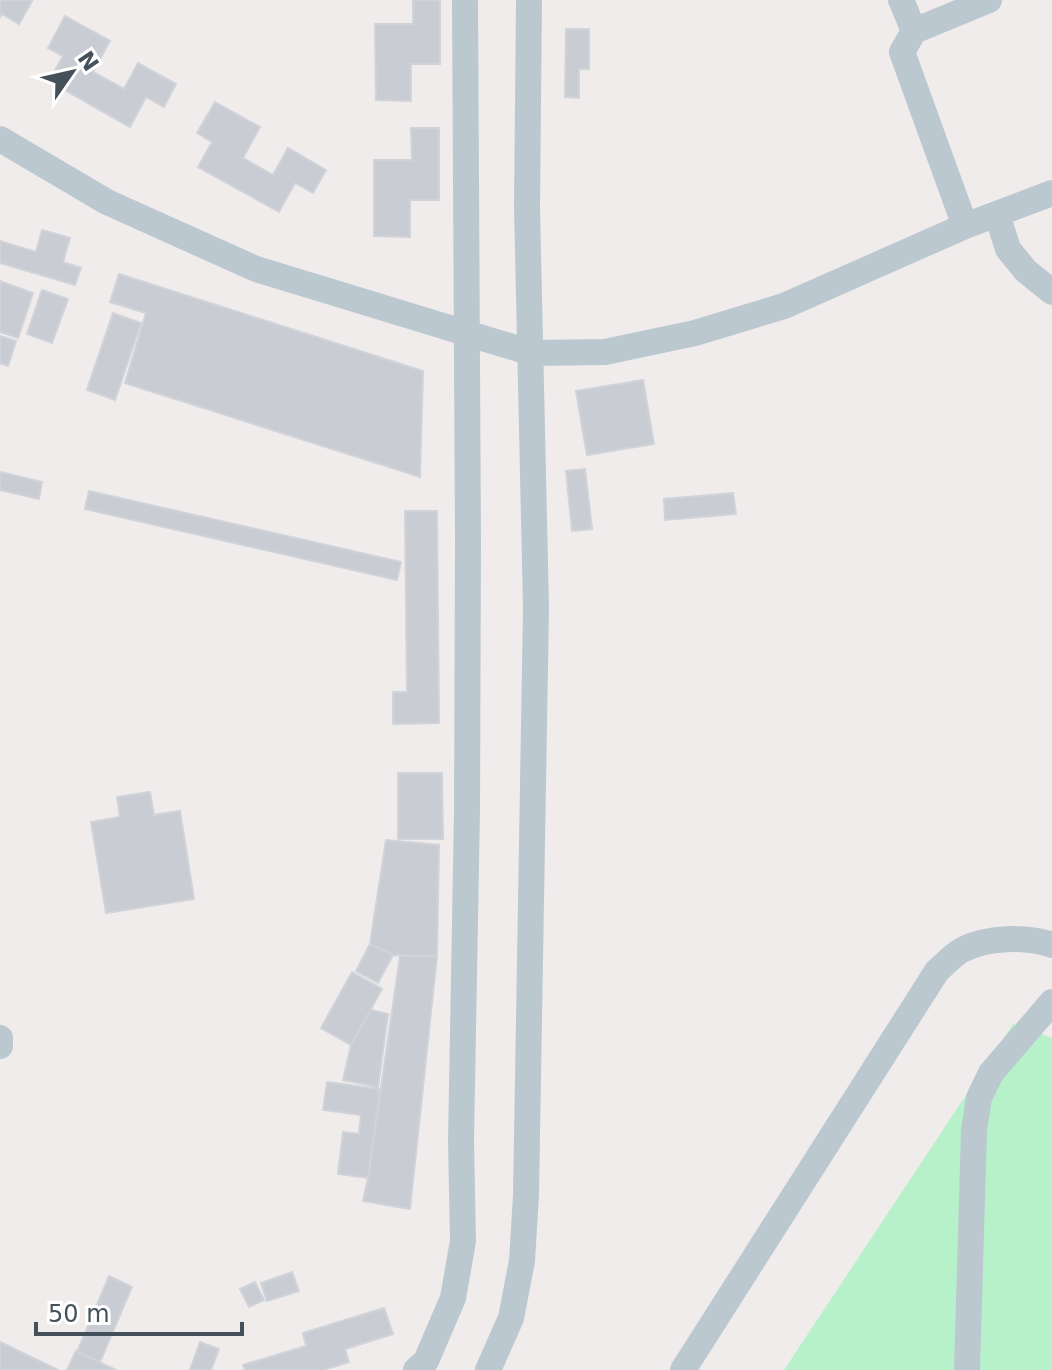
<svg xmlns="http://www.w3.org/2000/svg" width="1052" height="1370" viewBox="0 0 1052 1370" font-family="'DejaVu Sans',sans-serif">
<rect width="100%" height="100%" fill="#f0ecec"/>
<!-- green -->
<path fill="#b7f1ca" d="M1013 1024 1052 1038V1370H784Z"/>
<!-- building -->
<path fill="#c9ccd2" stroke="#d0d3d9" stroke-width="2" d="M0 0H29L32 1 19 24 2 14 0 17Z
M413 0H440V64H411V101L376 100 375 24H413Z
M65 16 110 41 93 72 124 89 138 63 176 84 164 107 146 97 130 127 49 81 63 56 48 48Z
M566 29H589V69H579V98L565 97Z
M215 102 260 127 243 158 273 175 288 148 326 170 313 193 295 183 279 212 198 167 212 142 197 133Z
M411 128H439V200H410V237L374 236V160H412Z
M42 230 70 238 63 262 81 268 75 285 0 263V241L36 252Z
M119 274 423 371 420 477 125 383 146 313 110 302Z
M0 281 33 293 18 338 0 332Z
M42 290 68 299 52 343 27 334Z
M113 313 141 323 115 400 87 390Z
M0 336 16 341 8 366 0 363Z
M643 380 654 444 587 455 576 391Z
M585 469 592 529 572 531 566 471Z
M0 472 42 482 39 499 0 490Z
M89 491 401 562 397 580 85 509Z
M733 493 736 514 665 520 664 499Z
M405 511H437L439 723 393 724V692H407Z
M398 773H442L443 839H398Z
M150 792 154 815 180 811 194 899 106 913 91 822 120 817 117 797Z
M386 840 439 845 437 956 393 955 370 944Z
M370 944 393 955 378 983 356 971Z
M400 956H437L410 1209 363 1201 368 1178Z
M352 972 382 989 351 1045 321 1028Z
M371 1010 388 1014 378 1087 343 1080 351 1045Z
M327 1082 380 1089 368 1178 338 1174 343 1132 359 1134 361 1115 323 1110Z
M292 1272 299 1291 267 1301 261 1283Z
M109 1276 132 1287 100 1362 77 1352Z
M255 1282 264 1300 249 1307 240 1289Z
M384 1308 393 1334 345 1349 349 1362 323 1370H245L243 1365 306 1346 303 1333Z
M0 1342 58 1370H0Z
M200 1342 219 1349 211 1370H190Z
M76 1351 77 1352 116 1370H67Z"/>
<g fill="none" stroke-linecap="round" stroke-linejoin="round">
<!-- minor -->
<path stroke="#bcc8d0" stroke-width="26" d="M901 0 914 31
M0 139 107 202 256 269 532 353 605 352 695 333 784 306 965 226 1052 193
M997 214 1008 249 1026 271 1052 292
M965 226 902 52 914 31 989 0
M0 1038V1046
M416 1370 426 1361 453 1298 463 1241 461 1141 467 811 468 542 465 0
M488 1370 511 1318 522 1261 526 1195 536 608 527 207 529 0
M683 1370 937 971C944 965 953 955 962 950 987 937 1026 936 1052 945
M967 1370 974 1130 979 1098 991 1073 1052 1002"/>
</g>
<!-- north arrow -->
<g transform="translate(72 72) rotate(56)" stroke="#ffffff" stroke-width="6" paint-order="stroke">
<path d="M0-6L14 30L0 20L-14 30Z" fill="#44515b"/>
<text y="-12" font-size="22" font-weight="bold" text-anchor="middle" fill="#44515b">N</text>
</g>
<!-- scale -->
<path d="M36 1322v12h206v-12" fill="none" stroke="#44515b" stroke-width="4"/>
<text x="48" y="1322" font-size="24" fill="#44515b" stroke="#ffffff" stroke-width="6" paint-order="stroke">50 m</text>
</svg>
